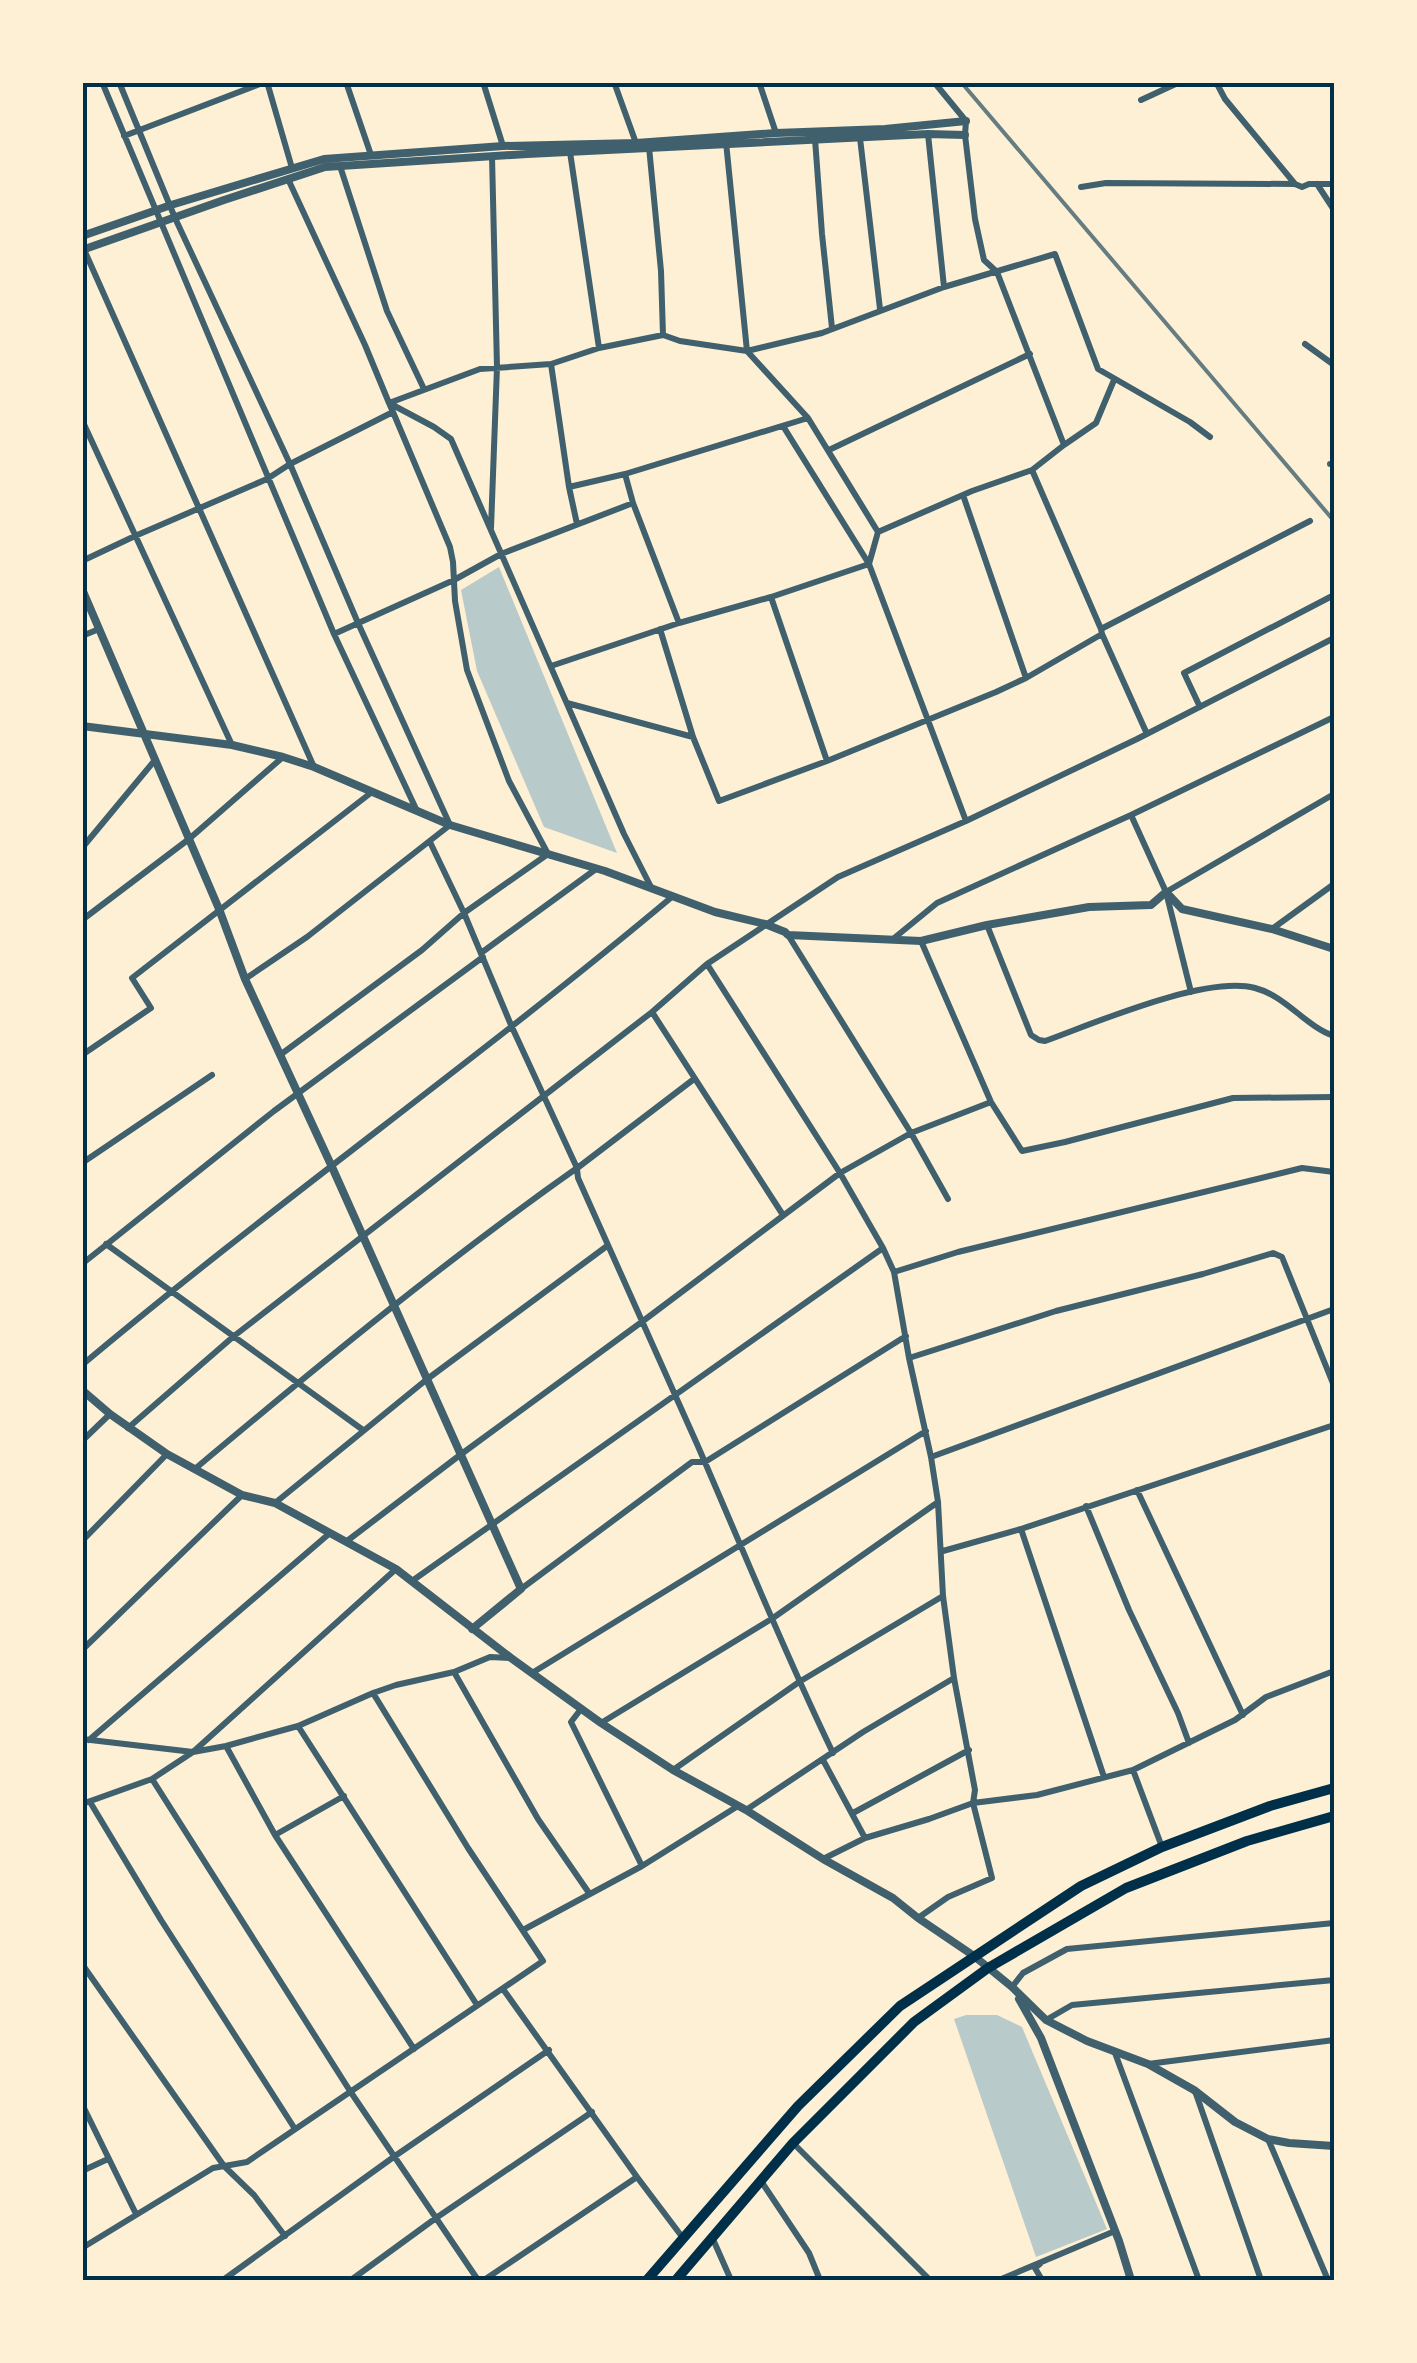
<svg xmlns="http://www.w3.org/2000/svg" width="1417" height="2363" viewBox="0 0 1417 2363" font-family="'Exo 2',sans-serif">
<rect width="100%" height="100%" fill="#fdf0d5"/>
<!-- green -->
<path fill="#b9caca" d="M499 567 617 853 544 827 477 671 461 590Z
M966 2015H997L1022 2027 1107 2229 1036 2257 954 2019Z"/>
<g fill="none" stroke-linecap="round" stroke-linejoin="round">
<!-- minor -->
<path stroke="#3f606c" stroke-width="6" d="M102 82 334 634 417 811
M119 82 175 218 290 464 358 623 450 825 307 937 245 979
M267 82 292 168
M346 82 371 155
M483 82 503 146
M614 82 636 143
M759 82 776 133
M934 82 966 121 965 135 975 219 984 260 997 272 1064 445
M1216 82 1225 99 1295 184
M1141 100 1180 82
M928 134 944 287
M124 136 265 82
M860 138 880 309
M815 139 822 234 832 328
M726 142 747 351 808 418 878 532
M649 147 661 271 663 335
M570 152 599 348
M340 166 387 311 424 389
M288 179 365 345 389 403 434 427 451 439 624 834 651 887
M1317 184 1334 210
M1081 187 1106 183 1295 184 1302 187 1309 184H1334
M82 245 314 767
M1305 344 1334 365
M551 364 569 487 577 524
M82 420 232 745
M783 426 869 564 966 821
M829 450 1030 354
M1330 464H1334
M1032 470 1101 629
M625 474 633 503 679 623
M569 487 625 474 808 418
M963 495 1026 678
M491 528 497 367 492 156
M82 561 135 536 267 479 290 464 393 412 389 403 480 369 551 364 599 348 663 335 680 341 747 351 822 333 944 287 1055 254 1098 369 1190 422 1210 437
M869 564 878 532 972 491 1032 470 1064 445 1096 423 1114 380
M771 597 827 761
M660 629 693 737 719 801 827 761 996 692 1026 678 1102 634 1101 629 1310 521
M334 634 454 580 501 554 633 503
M1102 634 1147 734
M82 636 99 629
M551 666 679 623 771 597 869 564
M567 703 693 737
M1200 707 1184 673 1334 595
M1131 815 1166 892 1191 992
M82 848 155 760
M1166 892 1334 794
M82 920 189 839 283 757
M987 925 1031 1035 1039 1040 1045 1041C1095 1023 1205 975 1255 988 1286 996 1305 1026 1334 1036
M1272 929 1334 884
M788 935 911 1133 948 1199
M893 939 937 903 1131 815 1334 717
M921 941 991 1102 1022 1151 1065 1142 1233 1098 1334 1097
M481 953 596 869
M707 964 840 1173 883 1248 894 1272 909 1358 931 1457 938 1502 943 1596 954 1678 975 1790 973 1803 992 1878 948 1897 918 1918
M652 1012 783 1215
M82 1055 151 1008 132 978 372 792
M280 1055 422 950 464 913 548 854 509 781 467 670 455 601 453 562 450 547 393 412
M82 1163 212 1075
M576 1169 694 1079
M577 1169 578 1178C617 1267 658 1355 697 1444 742 1547 784 1652 833 1753
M106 1244 363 1430
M82 1264 274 1111 483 957
M894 1272 958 1252 1302 1168 1334 1172
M909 1358 1056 1311 1203 1274 1273 1253 1282 1257 1334 1386
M82 1365C275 1203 480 1058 673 896
M128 1428 234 1336 652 1012 707 964 838 877 966 821 1137 739 1334 638
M82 1441 110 1414
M931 1457 1334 1309
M196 1468C320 1364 445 1261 577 1168L511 1025 464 913 430 842
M1137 1490 1243 1715
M275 1503 426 1380 607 1246
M1086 1506 1129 1610 1178 1713 1189 1743
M1021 1529 1104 1777
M82 1541 167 1454
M347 1541 460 1455 643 1321 840 1173 911 1133 991 1102
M943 1551 1021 1529 1334 1425
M412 1581 883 1248
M521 1589 692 1462H705L906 1336
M82 1650 242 1495
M454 1672 538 1819 589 1893
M532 1673 926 1431
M581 1709 571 1722 642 1866
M601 1723 773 1618 938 1502
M298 1726 477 2005
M82 1739 193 1752 396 1569
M89 1740 330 1533
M226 1746 275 1835 414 2049
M823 1760 865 1838
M673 1770 799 1682 943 1596
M1133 1770 1162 1847
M152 1779 350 2091 478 2280
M90 1802 161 1920 295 2129
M82 1804 152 1779 193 1752 226 1746 298 1726 373 1693 396 1685 454 1672 490 1657 511 1658
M746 1810 863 1732 954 1678
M853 1813 969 1750
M275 1835 344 1796
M823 1859 865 1838 929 1819 973 1803 1037 1795 1133 1770 1235 1720 1266 1697 1334 1671
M523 1930 642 1866 738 1806
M82 1964 224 2166 254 2195 285 2236
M1012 1987 1023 1973 1067 1949 1334 1923
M503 1989 637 2177 683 2238
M1046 2020 1072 2005 1334 1980
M1115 2053 1199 2280
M1148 2064 1334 2040
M1195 2091 1261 2280
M82 2104 136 2214
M1268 2139 1328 2280
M793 2143 930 2280
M82 2171 108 2159
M761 2181 809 2253 820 2280
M712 2237 731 2280
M82 2248 213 2168 247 2162 543 1961 468 1848 373 1693
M1040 2264 1035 2268 1042 2280
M223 2280 395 2156 549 2050
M351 2280 436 2218 592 2112
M484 2280 637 2177
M999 2280 1115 2231"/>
<!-- tertiary -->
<path stroke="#3f606c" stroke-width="8" d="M82 236 171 205 324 159 503 146 636 143 776 133 885 129 966 121
M82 250 224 200 325 167 527 154 928 134 965 135
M82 589 219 909 245 979 332 1167 521 1589 472 1629
M82 726 232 745 283 757 314 767 450 825 605 871 715 912 765 924 785 932 788 935 921 941 987 925 1089 907 1151 905 1166 892 1182 909 1272 929 1334 949
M82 1390 110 1414 167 1454 242 1495 275 1503 396 1569 511 1658 601 1723 673 1770 746 1810 823 1859 893 1898 918 1918 974 1956 1012 1987 1046 2020 1087 2041 1148 2064 1194 2090 1235 2122 1268 2139 1289 2143 1334 2146
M1019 1999 1041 2038 1119 2241 1131 2280"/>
<!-- trunk -->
<path stroke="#003049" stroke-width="10" d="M647 2280 798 2106 900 2006 1081 1886 1162 1847 1270 1806 1334 1788
M676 2280 793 2143 914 2022 988 1968 1126 1888 1247 1841 1334 1816"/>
<!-- rail -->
<path stroke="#657d81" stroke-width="4" d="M961 82 1334 521"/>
</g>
<!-- border -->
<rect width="1417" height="2363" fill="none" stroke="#fdf0d5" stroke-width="170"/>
<rect x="85" y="85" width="1247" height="2193" fill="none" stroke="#003049" stroke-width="4"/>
</svg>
